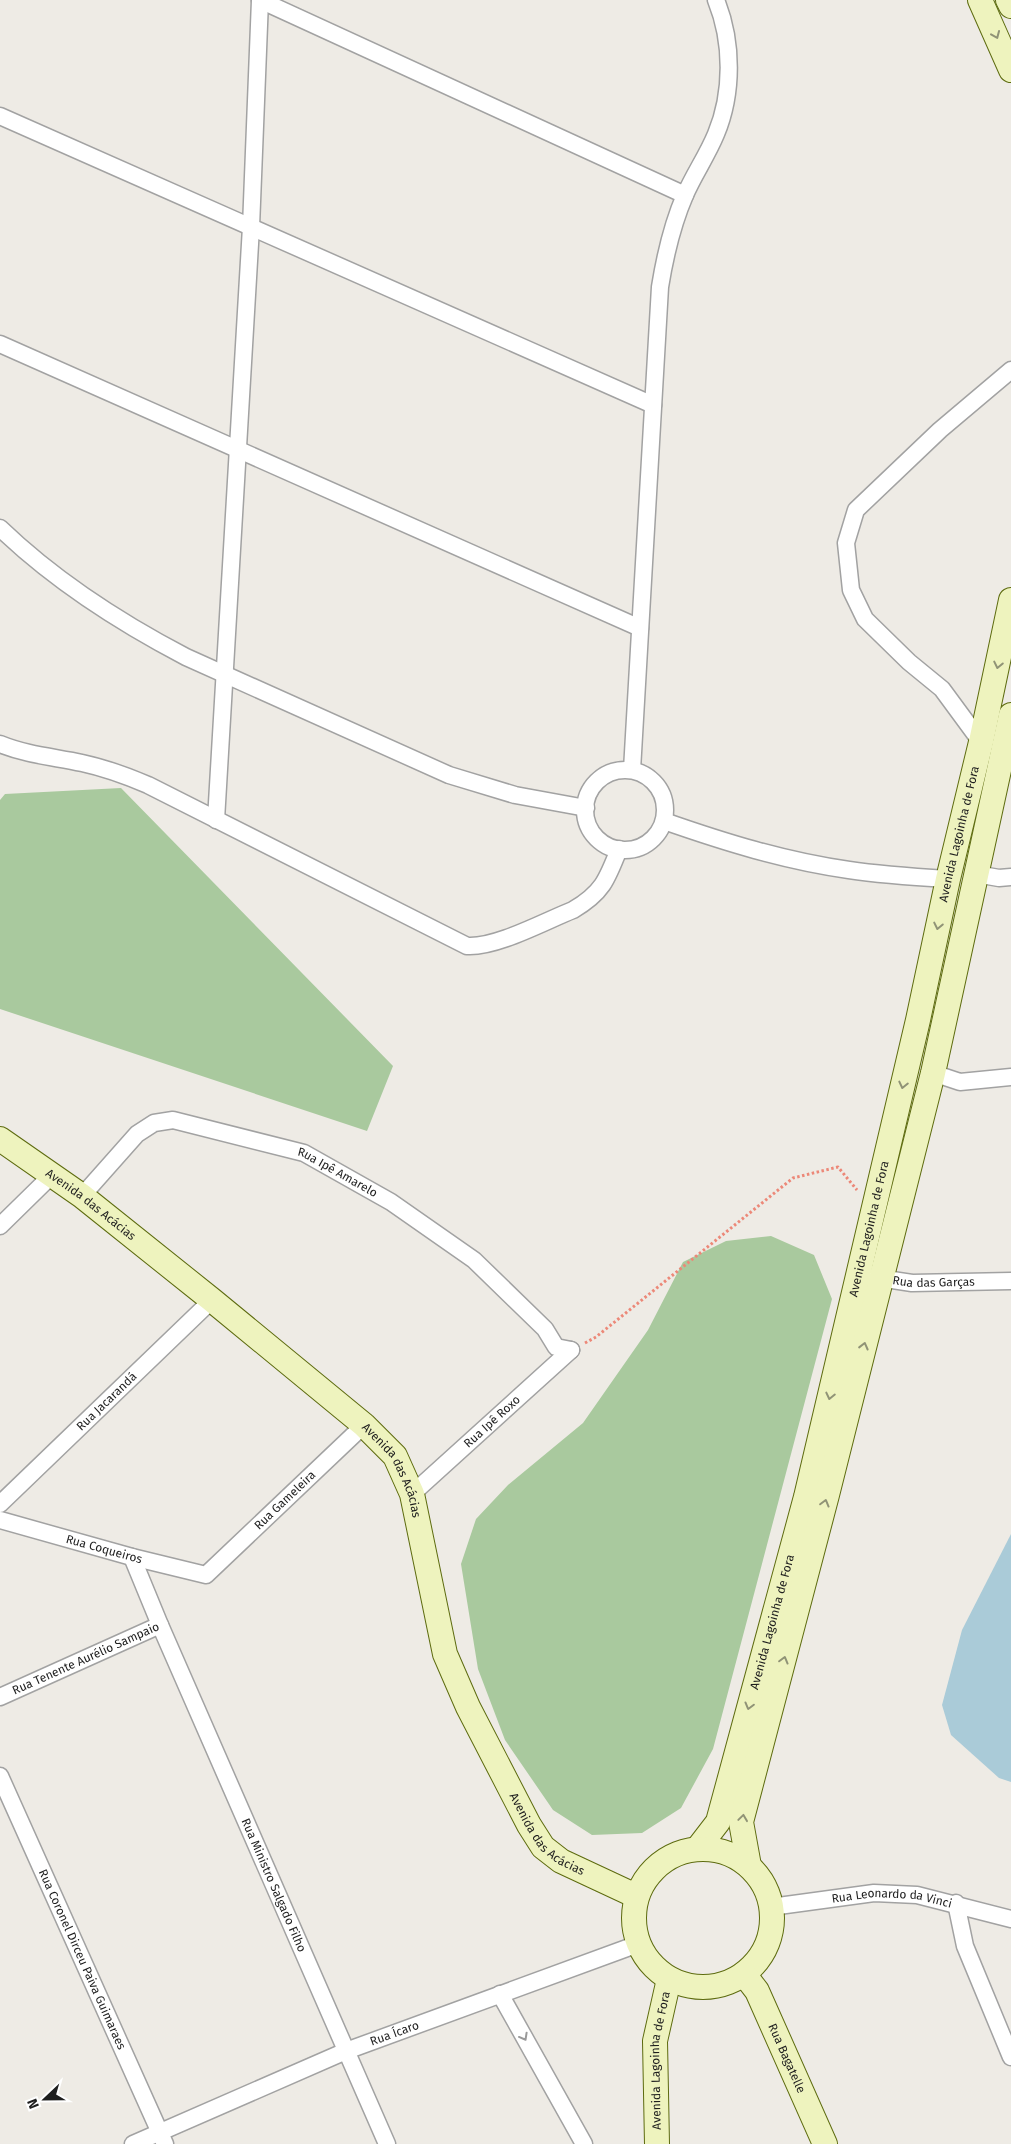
<svg xmlns="http://www.w3.org/2000/svg" width="1011" height="2144" viewBox="0 0 1011 2144" font-family="'Fira Sans',sans-serif">
<rect width="100%" height="100%" fill="#eeebe5"/>
<!-- forest -->
<path fill="#a9c99e" d="M121 788 393 1066 367 1131 0 1009V800L5 794Z
M771 1236 814 1255 832 1299 713 1749 681 1808 642 1833 592 1835 553 1810 505 1740 478 1669 461 1564 476 1519 508 1485 583 1423 648 1330 683 1262 726 1241Z"/>
<!-- water -->
<path fill="#aacbd8" d="M1011 1534V1782L999 1778 951 1735 942 1705 962 1630Z"/>
<g fill="none" stroke-linecap="round" stroke-linejoin="round">
<defs>
<g id="street">
<path d="M260 0 685 195"/>
<path d="M0 116 653 405"/>
<path d="M0 344 640 628"/>
<path d="M0 528C55 581 119 622 186 657L449 775 515 795 586 808"/>
<path d="M981 742 942 689 909 662 865 619 851 590 846 543 856 510 940 430 1011 370"/>
<path d="M0 744C27 755 54 757 82 763 105 768 127 776 148 785L467 946C496 948 545 921 573 910 602 893 607 880 619 849"/>
<path d="M632 770 660 287C665 256 672 225 685 195 694 174 707 156 716 134 733 93 733 42 716 0"/>
<circle cx="625" cy="810" r="40"/>
<path d="M216 820 251 227 260 0"/>
<path d="M664 821C724 842 785 861 849 870 882 875 915 877 948 879"/>
<path d="M976 874 999 878 1011 877"/>
<path d="M933 1073 960 1082 1011 1077"/>
<path id="s1" d="M82 1196 137 1134 154 1123 173 1120 304 1153 391 1202 474 1260 545 1329 556 1347 571 1350"/>
<path d="M0 1226 52 1175"/>
<path id="s2" d="M873 1277 912 1283 1011 1281"/>
<path id="s3" d="M412 1494 571 1350"/>
<path id="s4" d="M0 1504 212 1300"/>
<path id="s5" d="M0 1520 132 1557 206 1575 364 1425"/>
<path id="s6" d="M160 1625 387 2144"/>
<path id="s7" d="M0 1697 160 1625 132 1557"/>
<path id="s8" d="M0 1776 165 2144"/>
<path d="M956 1903 965 1946 1011 2057"/>
<path id="s9" d="M771 1907 874 1893 917 1895 1011 1919"/>
<path d="M500 1994 584 2144"/>
<path id="s10" d="M133 2144 346 2051 638 1944"/>
</g>
<g id="secondary">
<path d="M980 0 1011 70"/>
<path d="M1008 0 1011 6"/>
<path id="s11" d="M0 1139 82 1196 212 1300 364 1425 395 1456 412 1494 445 1654 468 1707 529 1825 543 1847 561 1861 636 1896"/>
<path id="s12" d="M698 1848 718 1822 806 1497 918 1020 948 879 981 742 1011 600"/>
<circle cx="703" cy="1918" r="69"/>
<path d="M749 1866 741 1822 827 1495 933 1073 1011 715"/>
<path id="s13" d="M744 1974 757 1991 825 2144"/>
<path id="s14" d="M657 2144 655 2041 669 1979"/>
</g>
</defs>
<!-- street casing -->
<use href="#street" stroke="#a2a2a2" stroke-width="19"/>
<!-- secondary casing -->
<use href="#secondary" stroke="#5d6b0f" stroke-width="26"/>
<!-- path -->
<path stroke="#ec8878" stroke-width="3" stroke-dasharray="2.5 2.5" stroke-linecap="butt" d="M585 1343 596 1337 793 1178 838 1167 857 1190"/>
<!-- street -->
<use href="#street" stroke="#fff" stroke-width="16"/>
<!-- secondary -->
<use href="#secondary" stroke="#eef3be" stroke-width="24"/>
</g>
<!-- one-way arrows -->
<defs><path id="oneway-chevron" d="M-2-3.5L2.5 0L-2 3.5" fill="none" stroke-width="1.6" stroke-linecap="round" stroke-linejoin="round" transform="scale(1.25)"/></defs>
<g stroke="#909376">
<use href="#oneway-chevron" transform="translate(996 35) rotate(67)"/>
<use href="#oneway-chevron" transform="translate(998 665) rotate(102)"/>
<use href="#oneway-chevron" transform="translate(938 926) rotate(102)"/>
<use href="#oneway-chevron" transform="translate(903 1085) rotate(103)"/>
<use href="#oneway-chevron" transform="translate(864 1346) rotate(-76)"/>
<use href="#oneway-chevron" transform="translate(830 1396) rotate(103)"/>
<use href="#oneway-chevron" transform="translate(825 1503) rotate(-75)"/>
<use href="#oneway-chevron" transform="translate(784 1660) rotate(-75)"/>
<use href="#oneway-chevron" transform="translate(749 1706) rotate(105)"/>
<use href="#oneway-chevron" transform="translate(743 1818) rotate(-82)"/>
</g>
<use stroke="#9a9a9a" href="#oneway-chevron" transform="translate(524 2037) rotate(61)"/>
<g text-anchor="middle" dominant-baseline="central" stroke-width="4.5" stroke-linejoin="round" paint-order="stroke">
<!-- street labels -->
<g font-size="12" fill="#1e1e1e" stroke="#fff">
<text stroke="none"><textPath href="#s12" startOffset="1050">Avenida Lagoinha de Fora</textPath></text>
<text stroke="none"><textPath href="#s1" startOffset="296">Rua Ipê Amarelo</textPath></text>
<text stroke="none"><textPath href="#s11" startOffset="112">Avenida das Acácias</textPath></text>
<text stroke="none"><textPath href="#s12" startOffset="645">Avenida Lagoinha de Fora</textPath></text>
<text stroke="none"><textPath href="#s2" startOffset="61">Rua das Garças</textPath></text>
<text stroke="none"><textPath href="#s4" startOffset="148">Rua Jacarandá</textPath></text>
<text stroke="none"><textPath href="#s3" startOffset="108">Rua Ipê Roxo</textPath></text>
<text stroke="none"><textPath href="#s11" startOffset="518">Avenida das Acácias</textPath></text>
<text stroke="none"><textPath href="#s5" startOffset="322">Rua Gameleira</textPath></text>
<text stroke="none"><textPath href="#s5" startOffset="108">Rua Coqueiros</textPath></text>
<text stroke="none"><textPath href="#s12" startOffset="240">Avenida Lagoinha de Fora</textPath></text>
<text stroke="none"><textPath href="#s7" startOffset="94">Rua Tenente Aurélio Sampaio</textPath></text>
<text stroke="none"><textPath href="#s11" startOffset="922">Avenida das Acácias</textPath></text>
<text stroke="none"><textPath href="#s6" startOffset="284">Rua Ministro Salgado Filho</textPath></text>
<text stroke="none"><textPath href="#s9" startOffset="122">Rua Leonardo da Vinci</textPath></text>
<text stroke="none"><textPath href="#s8" startOffset="201">Rua Coronel Dirceu Paiva Guimaraes</textPath></text>
<text stroke="none"><textPath href="#s10" startOffset="284">Rua Ícaro</textPath></text>
<text stroke="none"><textPath href="#s13" startOffset="95">Rua Bagatelle</textPath></text>
<text stroke="none"><textPath href="#s14" startOffset="84">Avenida Lagoinha de Fora</textPath></text>
</g>
</g>
<!-- north arrow -->
<g transform="translate(45 2099) rotate(248)" stroke="#ffffff" stroke-width="4" paint-order="stroke">
<path d="M0-4L9 19L0 12L-9 19Z" fill="#1e1e1e"/>
<text y="-8" font-size="14" font-weight="bold" text-anchor="middle" fill="#1e1e1e">N</text>
</g>
</svg>
